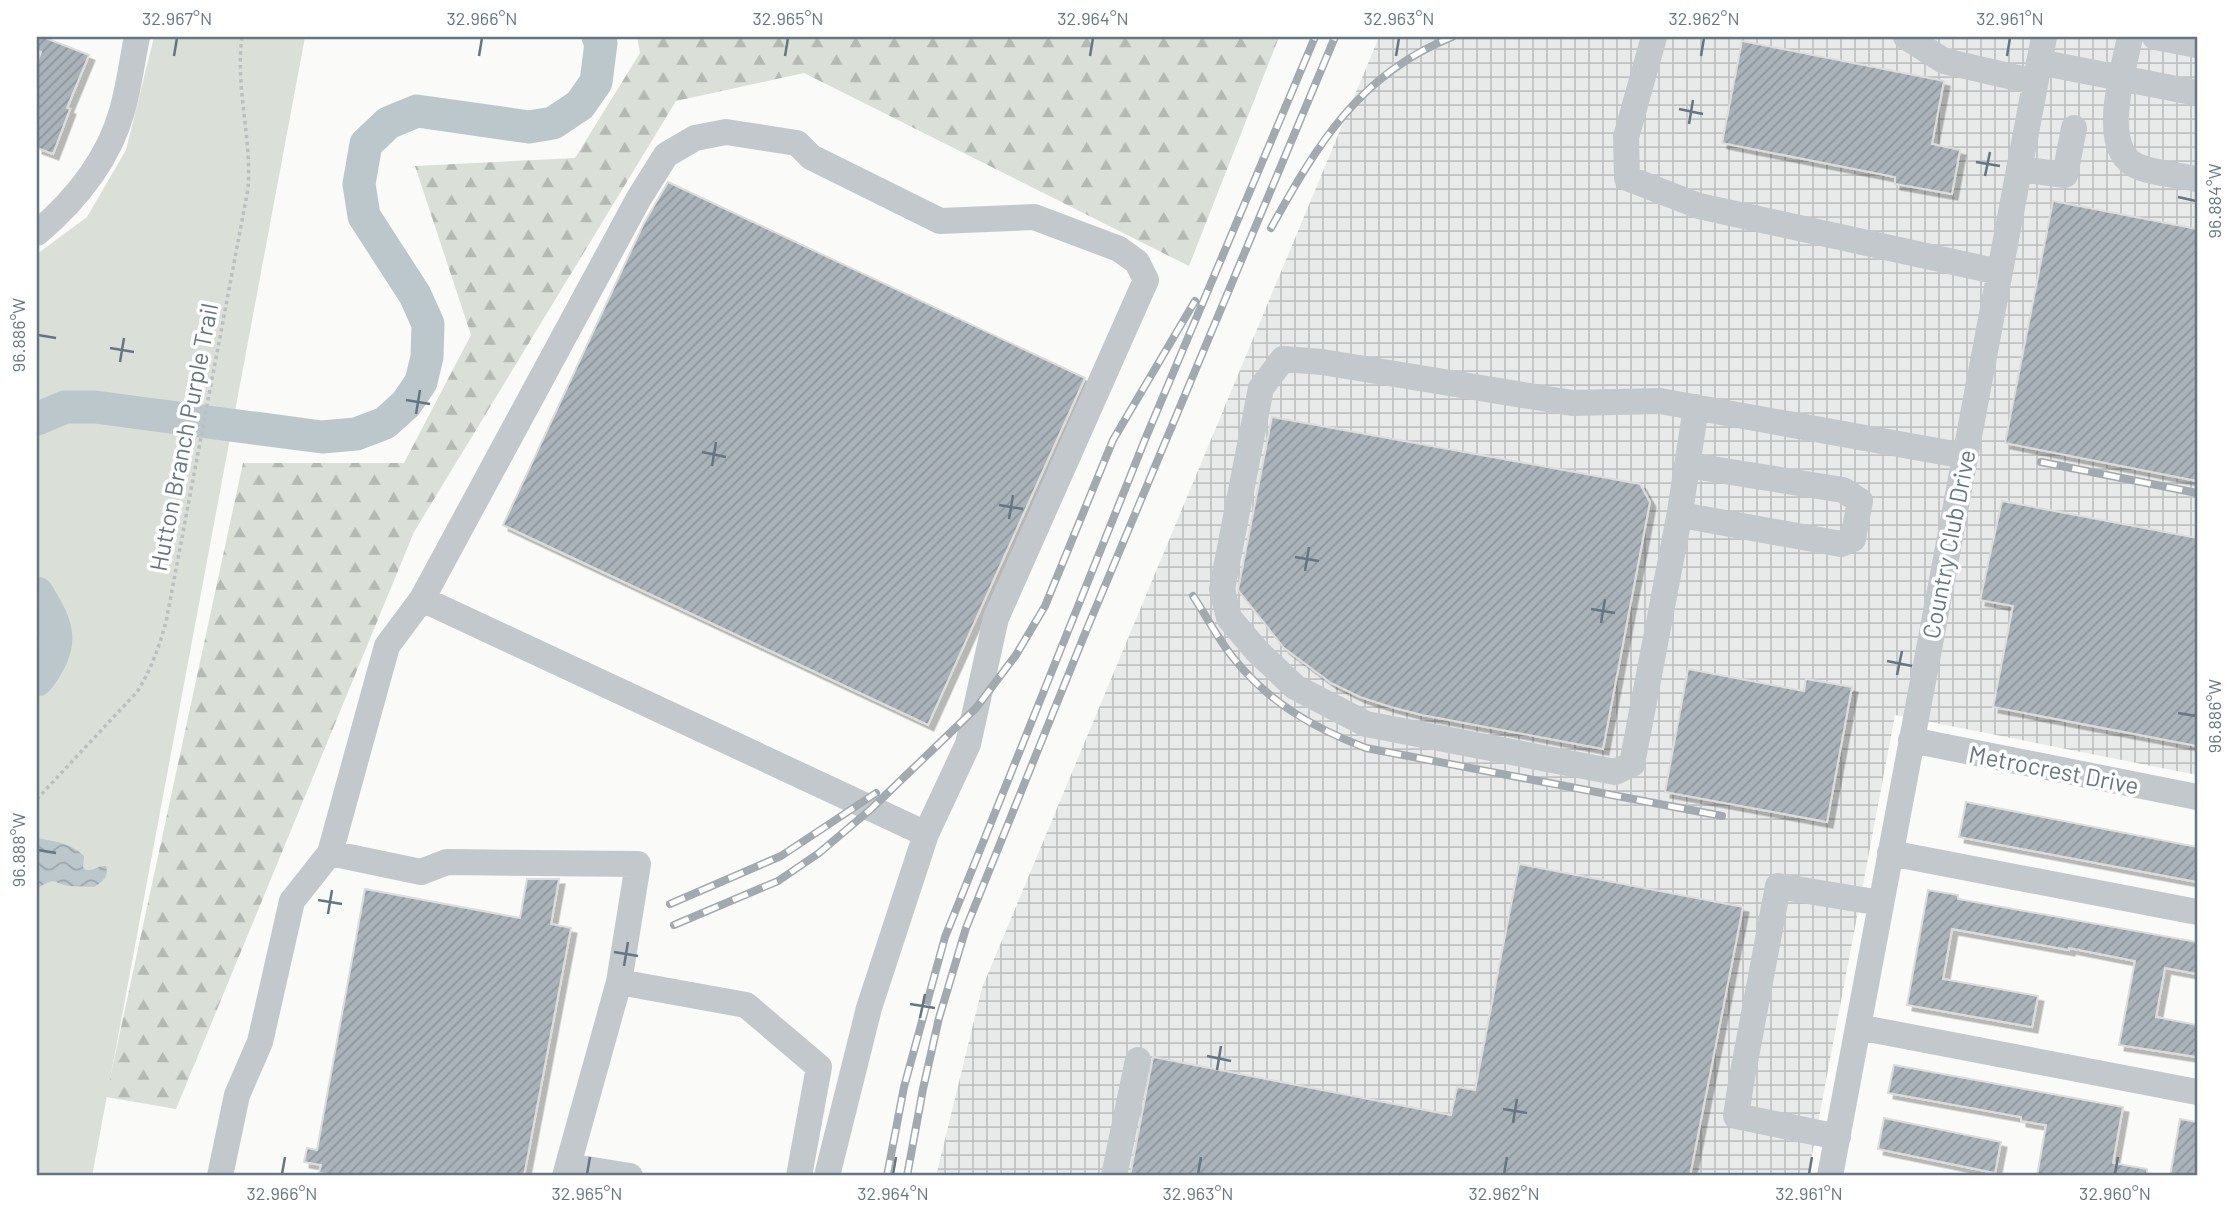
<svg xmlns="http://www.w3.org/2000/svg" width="2234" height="1213" viewBox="0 0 2234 1213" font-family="Barlow,sans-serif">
<defs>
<pattern id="industrial-grid" width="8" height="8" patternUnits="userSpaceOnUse" patternTransform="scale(1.75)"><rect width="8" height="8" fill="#e8e9e9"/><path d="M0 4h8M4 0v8" fill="none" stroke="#c0c1c2"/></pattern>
<pattern id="forest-firs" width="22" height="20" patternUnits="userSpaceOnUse" patternTransform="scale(1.75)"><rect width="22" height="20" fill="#dadfd7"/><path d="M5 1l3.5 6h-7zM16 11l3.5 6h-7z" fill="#b4b9b4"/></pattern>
<pattern id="water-waves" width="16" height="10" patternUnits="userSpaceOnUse" patternTransform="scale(1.75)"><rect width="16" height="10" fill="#bbc7cb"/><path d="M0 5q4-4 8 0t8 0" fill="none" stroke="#9ca6aa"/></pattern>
<pattern id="building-hatch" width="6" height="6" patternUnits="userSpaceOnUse" patternTransform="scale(1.75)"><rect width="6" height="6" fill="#aab3b9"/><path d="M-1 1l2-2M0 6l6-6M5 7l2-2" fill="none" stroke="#8e969c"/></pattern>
<filter id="shadow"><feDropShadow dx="5.5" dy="5.5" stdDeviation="0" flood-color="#0004"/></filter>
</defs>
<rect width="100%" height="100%" fill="#fafaf8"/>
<!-- industrial -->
<path fill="url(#industrial-grid)" d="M1379 37H2197V775L1895 715 1808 1176H936L982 988Z"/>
<!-- forest -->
<path fill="url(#forest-firs)" d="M637 37H1279L1189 266 804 73 676 101 414 532 176 1109 106 1097 243 463H404L471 335 415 166 575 158 640 53Z"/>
<!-- park -->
<path fill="#dadfd7" d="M154 37H305L92 1176H37V254L87 217 126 150Z"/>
<!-- water -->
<path fill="url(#water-waves)" d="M37 838C52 841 72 843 84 856L83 867 86 870C94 871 98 865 106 866 109 876 103 882 94 887 86 887 78 886 70 886 53 884 56 875 37 889Z"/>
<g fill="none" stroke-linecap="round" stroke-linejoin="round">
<!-- river -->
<path stroke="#bbc7cb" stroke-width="33" d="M37 419 65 407H95L322 437 356 434 385 423 406 404 421 382 427 357 428 324 415 295 364 216 359 184 366 144 388 123 417 111 529 127 553 123 580 105 596 82 601 43 598 37
M37 593C59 628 65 645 37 680"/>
</g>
<!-- building -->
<path fill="url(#building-hatch)" stroke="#dcdcda" stroke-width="2" filter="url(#shadow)" d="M37 37H43L89 55 67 108 70 109 53 154 37 148V63L41 52 37 50Z
M1742 41 1944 81 1932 144 1960 150 1952 194 1895 184V177L1722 143Z
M668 182 1085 378 928 725 503 525 644 223Z
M2053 201 2197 229V481L2005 443Z
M1272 417 1640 484 1650 502 1603 749 1422 715 1391 707 1360 697 1331 683 1284 648 1238 590Z
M2002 501 2197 538V746L1993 707 2013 606 1980 600Z
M1688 669 1804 691 1806 679 1852 687 1827 822 1665 792Z
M1966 802 2197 847V882L1959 837Z
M1519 864 1743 907 1690 1176H1130L1153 1057 1451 1115 1457 1087 1475 1090Z
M527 879H559L551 924 571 928 524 1176H338L319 1173 321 1165 304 1162 307 1148 317 1150 365 889 520 918Z
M1928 890 1958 895V899L2197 942V974L2165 968 2156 1017 2197 1025V1057L2119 1045 2135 961 2069 948V950L1952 929 1943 979 2038 996 2032 1027 1907 1005Z
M1894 1065 2123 1107 2113 1163 2147 1169V1176H2037L2046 1125 2021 1121V1117L1888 1093Z
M1884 1118 2001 1142 1995 1173 1878 1149Z
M2180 1119 2197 1122V1176H2170Z"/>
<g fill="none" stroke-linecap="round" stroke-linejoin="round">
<!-- path -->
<path stroke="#bbbfc2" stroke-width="3.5" stroke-dasharray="3.5 3.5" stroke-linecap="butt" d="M37 799 137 692C151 670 159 647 166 622L248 189C252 138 235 87 242 37"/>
<!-- minor -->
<path stroke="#c3c8cc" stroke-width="26" d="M1654 37 1626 137 1627 178 1699 206 1999 272
M1906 37 1944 61 2035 82
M2130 37C2124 69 2097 151 2139 167 2157 174 2179 175 2197 179
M2155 37 2197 45
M2039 62 2197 93
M2019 169 2065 175 2074 128
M37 233C76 200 108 161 122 111 129 87 132 61 137 37
M1687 465 1843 490 1860 501 1853 539 1841 544 1692 517 1680 512 1696 407
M1680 512 1632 764 1615 772 1366 724 1295 687 1257 651 1229 618 1222 589 1261 388 1283 359 1322 362 1572 403 1660 401 1965 456
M422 599 639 198 666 155 695 138 726 132 797 143 811 157 940 221 1034 217 1119 249 1137 262 1146 280 996 618 968 744 926 834
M1911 740 2197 797
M330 853 387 646 422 599 926 834 869 1008 827 1176
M1890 853 2197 912
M1858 1027 2197 1092
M1838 1137 1736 1116 1741 1083 1778 886 1881 903
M568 1166 630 1176
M220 1176 237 1095 260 1042 292 901 330 853 421 872 447 862 638 864 619 982
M565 1176 619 982 746 1005 819 1067 799 1176
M1114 1176 1138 1060
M1830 1176 2044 37"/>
<defs>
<path id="rail" d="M1271 228C1317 145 1359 74 1452 37
M2041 462 2197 493
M1193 596C1207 617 1219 641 1235 660 1271 704 1314 728 1366 748L1722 816
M670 904 781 856 876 793
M674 925 778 881 819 853 871 809 976 708 1016 655 1045 606 1113 440 1195 301
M887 1176 904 1087 945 937 1146 437 1315 37
M907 1176 923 1089 939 1018 966 928 1086 631 1335 37"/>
</defs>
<!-- rail casing -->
<use href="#rail" stroke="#a2aab0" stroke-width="8"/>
<!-- rail -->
<use href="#rail" stroke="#fff" stroke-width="5" stroke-dasharray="16" stroke-linecap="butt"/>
</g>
<!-- ticks -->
<path fill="none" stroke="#657683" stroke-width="2.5" d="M174 56 177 38M479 56 482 38M785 56 788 38M1090 56 1093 38M1396 56 1399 38M1701 56 1704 38M2007 56 2010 38M1679 109 1703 114M1689 124 1693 100M1976 162 2000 166M1985 176 1990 152M2178 197 2196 201M38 335 56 338M110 348 134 352M120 362 124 338M406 400 430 404M416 414 420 390M702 452 726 457M712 466 716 442M999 505 1023 509M1009 519 1013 495M1295 557 1319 561M1305 571 1309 547M1591 609 1615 613M1601 623 1605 599M1887 661 1912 666M1897 675 1902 651M2178 713 2196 716M38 850 56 853M318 900 342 904M328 914 332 890M614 952 638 956M624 966 628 942M910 1004 935 1008M920 1018 925 994M1207 1056 1231 1061M1217 1070 1221 1046M1503 1109 1527 1113M1513 1123 1517 1099M282 1174 285 1157M587 1174 590 1157M893 1174 896 1157M1198 1174 1201 1157M1504 1174 1507 1157M1809 1174 1812 1157M2115 1174 2118 1157"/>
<g text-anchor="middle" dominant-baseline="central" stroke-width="7" stroke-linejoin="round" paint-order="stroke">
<!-- street labels -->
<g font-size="24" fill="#657683" stroke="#fff">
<text transform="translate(183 437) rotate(-79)">Hutton Branch Purple Trail</text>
<text transform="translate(1948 544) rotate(-79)">Country Club Drive</text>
<text transform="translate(2054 769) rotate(11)">Metrocrest Drive</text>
</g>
</g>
<!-- border -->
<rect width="2234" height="1213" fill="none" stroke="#ffffff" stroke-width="77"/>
<rect x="38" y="38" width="2158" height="1136" fill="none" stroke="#657683" stroke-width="2.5"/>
<g font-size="18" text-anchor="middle" fill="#657683">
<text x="177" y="25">32.967°N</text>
<text x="482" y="25">32.966°N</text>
<text x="788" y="25">32.965°N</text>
<text x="1093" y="25">32.964°N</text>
<text x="1399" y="25">32.963°N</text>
<text x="1704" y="25">32.962°N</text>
<text x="2010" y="25">32.961°N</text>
<text transform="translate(2215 201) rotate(-90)" y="6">96.884°W</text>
<text transform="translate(19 335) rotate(-90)" y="6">96.886°W</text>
<text transform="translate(2215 716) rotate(-90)" y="6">96.886°W</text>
<text transform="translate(19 850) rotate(-90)" y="6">96.888°W</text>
<text x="282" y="1200">32.966°N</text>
<text x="587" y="1200">32.965°N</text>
<text x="893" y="1200">32.964°N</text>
<text x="1198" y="1200">32.963°N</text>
<text x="1504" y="1200">32.962°N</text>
<text x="1809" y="1200">32.961°N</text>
<text x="2115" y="1200">32.960°N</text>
</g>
</svg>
